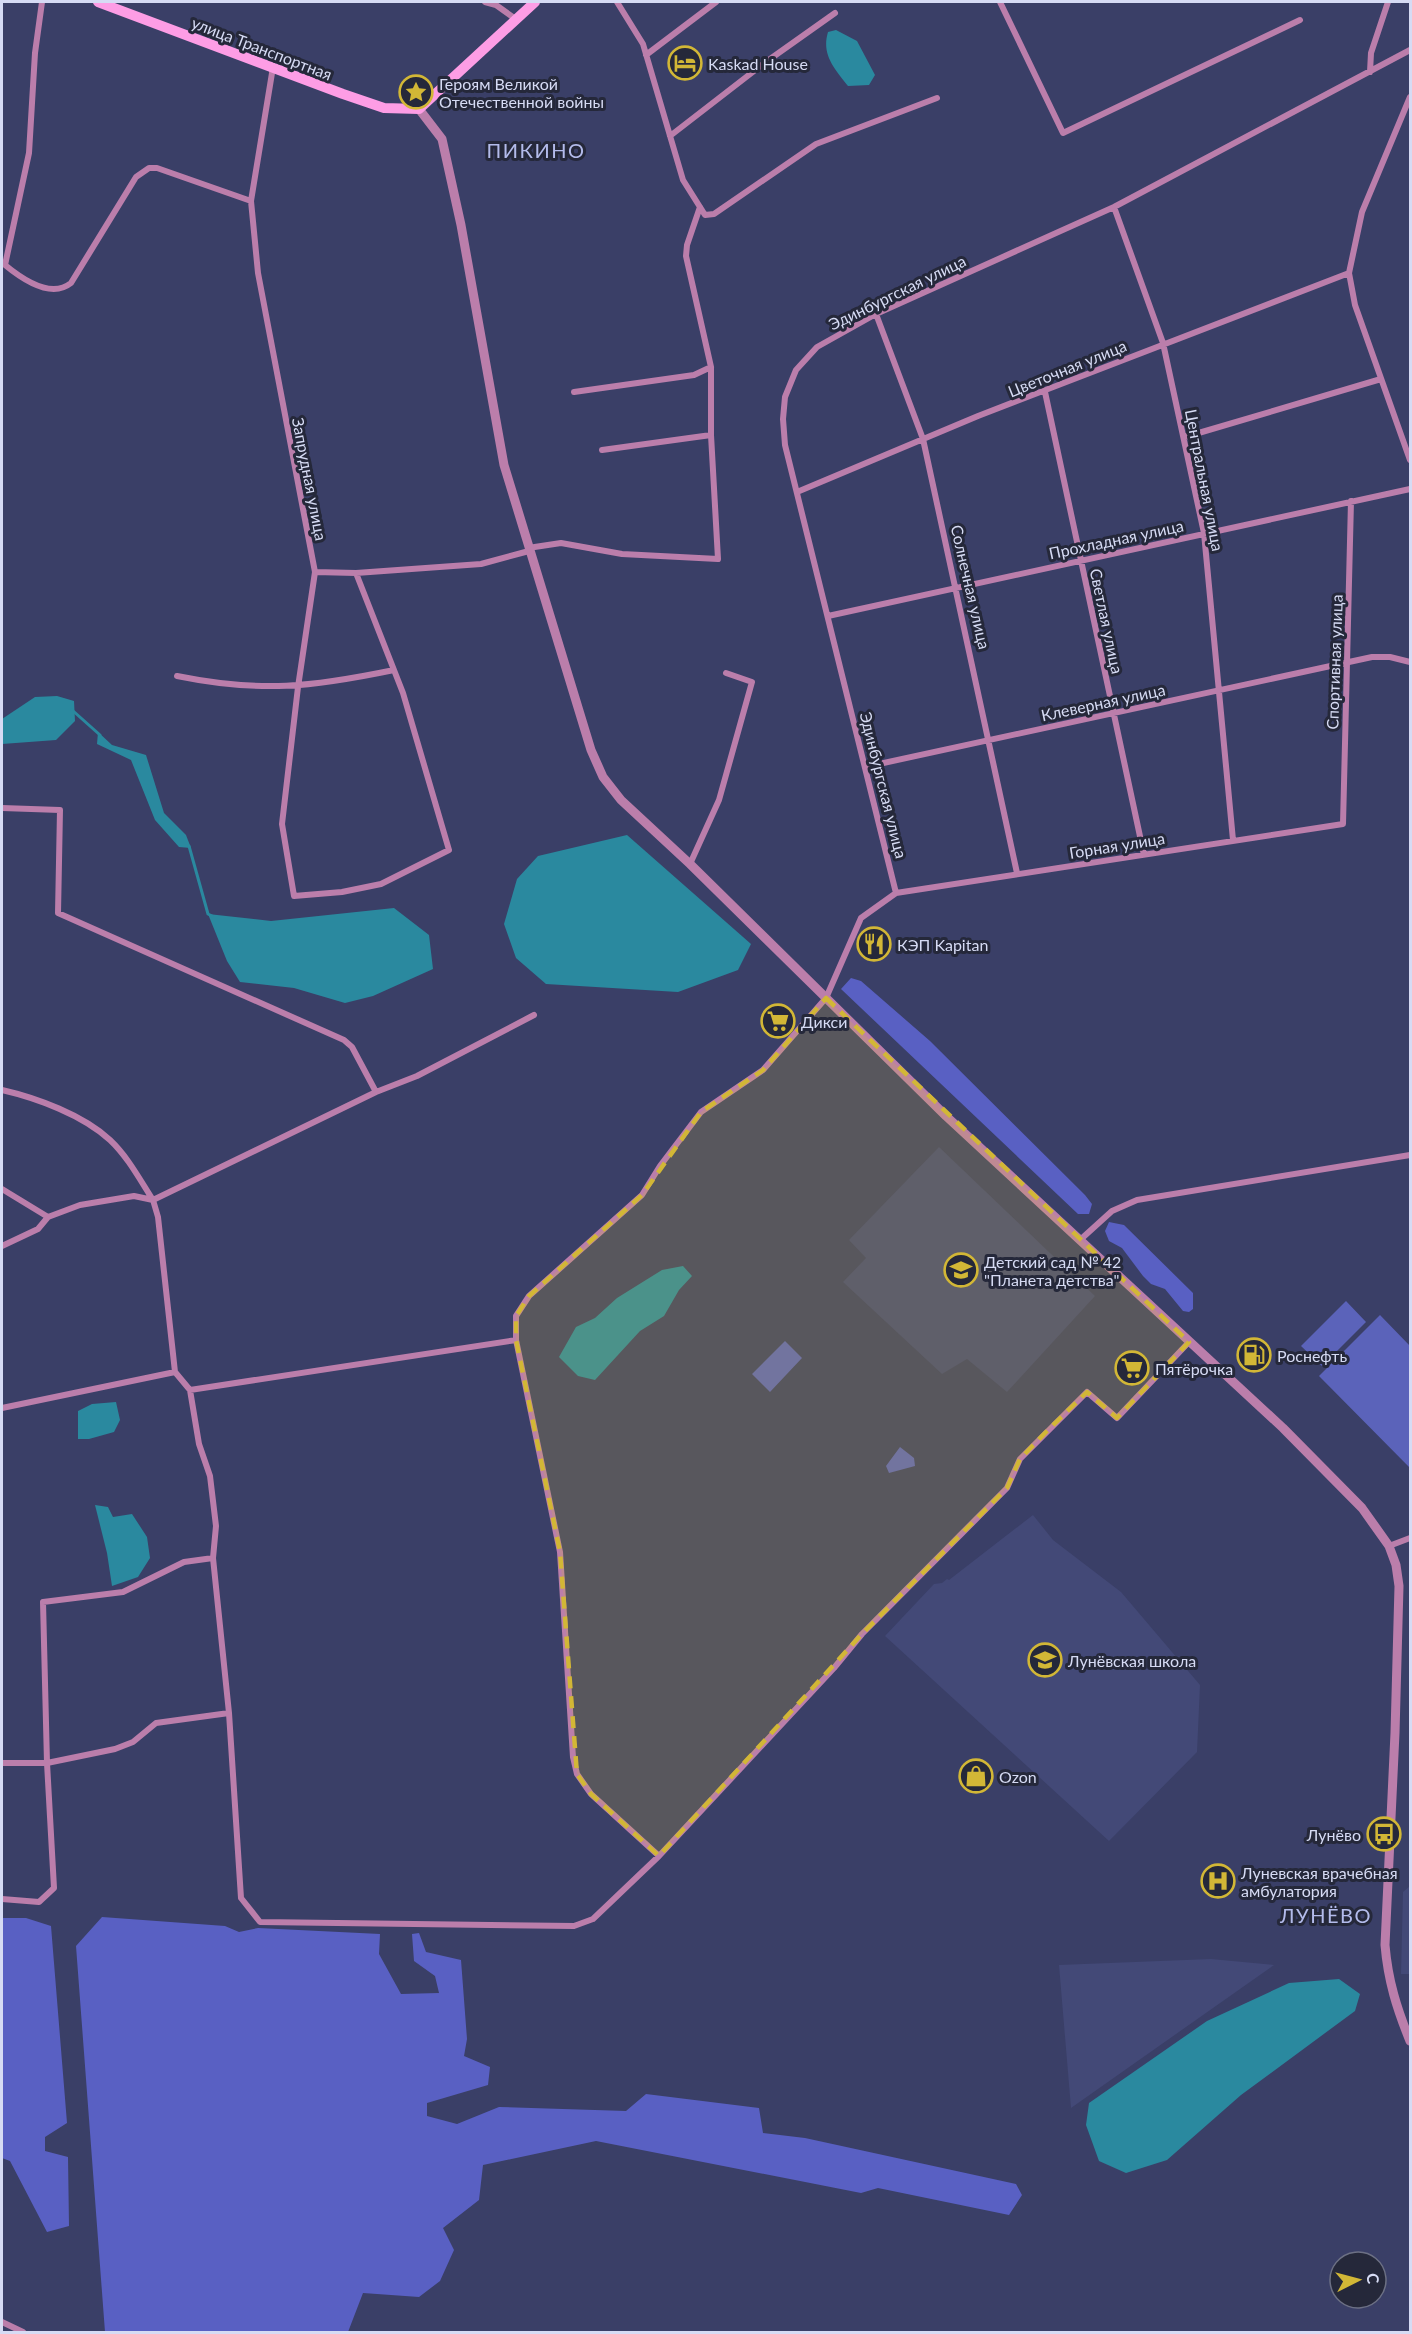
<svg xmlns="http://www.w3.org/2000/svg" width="1412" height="2334" viewBox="0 0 1412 2334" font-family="Lato,sans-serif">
<rect width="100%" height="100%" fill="#3a3f67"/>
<!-- built -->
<path fill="#434977" d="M939 1147 1095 1296 1007 1392 967 1359 942 1374 843 1282 866 1258 849 1240Z
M1033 1515 1053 1540 1121 1592 1200 1685 1197 1752 1109 1841 885 1636 934 1584 942 1583 947 1579 949 1580Z
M1410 1876V1974H1401L1403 1892 1410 1886Z
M1211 1959 1274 1965 1071 2108 1059 1965Z"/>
<!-- green -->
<path fill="#5b63ba" d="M1346 1301 1366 1322 1322 1366 1301 1346Z
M1380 1315 1410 1346V1468L1319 1376Z
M785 1341 802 1358 770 1392 752 1374Z
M900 1447 914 1458 915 1466 889 1473 886 1466Z"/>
<!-- forest -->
<path fill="#5960c3" d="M851 978 861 981 930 1041 1085 1195 1092 1204 1089 1214H1078L841 989Z
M1109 1222 1124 1225 1193 1293V1309L1189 1312 1183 1311 1165 1289 1151 1284 1143 1276 1122 1248 1109 1241 1105 1231Z
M102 1917 225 1926 239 1932 258 1928 380 1934 379 1954 401 1994 439 1993 435 1976 414 1961 412 1934 419 1933 426 1952 461 1960 467 2039 464 2056 490 2067 488 2085 427 2103V2116L457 2124 499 2107 626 2111 646 2094 759 2108 763 2133 805 2138 1016 2184 1022 2195 1009 2215 878 2188 861 2193 596 2141 483 2165 479 2200 443 2228 454 2250 440 2281 419 2297 363 2293 348 2332H105L76 1946Z
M2 1918H26L51 1926 67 2123 45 2137V2151L68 2157 69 2226 47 2232 10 2161 2 2158Z"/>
<!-- water -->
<path fill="#2a899f" d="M836 30 857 41 875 75 869 85 848 86C835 69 821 55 828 32Z
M57 696 74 701 75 721 56 740 2 744V719L35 697Z
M98 732 112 745 146 755 164 813 186 835 191 848 179 847 155 820 131 760 97 744Z
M627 835 751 944 738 970 678 992 546 984 516 958 504 924 517 879 538 856Z
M394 908 429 935 433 969 373 996 345 1003 294 988 240 982 227 961 208 914 271 921Z
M683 1266 692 1276 679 1290 664 1316 640 1331 595 1380 578 1376 559 1357 576 1327 595 1318 617 1298 662 1270Z
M116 1402 120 1420 114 1432 89 1439H78V1411L92 1404Z
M95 1505 108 1507 113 1517 132 1514 147 1537 150 1558 138 1577 112 1586 107 1553Z
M1339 1979 1360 1994 1355 2011 1241 2095 1167 2160 1126 2173 1099 2161 1086 2125 1089 2103 1207 2021 1289 1983Z"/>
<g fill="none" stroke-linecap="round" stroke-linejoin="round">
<!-- stream -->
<path stroke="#2a899f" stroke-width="3" d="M72 710 100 735
M189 846 208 914 212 916"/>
<!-- minor -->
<path stroke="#bb7eab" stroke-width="6" d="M42 2 35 53 29 153 5 265C22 279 51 299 71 283L136 177 149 168H157L251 201
M485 2 496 5 517 20
M617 2 643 44 683 180 705 215 714 214 816 144 937 98
M1000 2 1063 133 1300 20
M646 55 716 2
M273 67 251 201 258 273 315 572 298 687 282 824 294 896 342 892 381 884 449 850 403 693 356 573
M1370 72 1371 53 1388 2
M1410 97 1362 212 1349 273 1355 305 1410 460
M670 136 763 64 835 13
M1114 207 1163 343 1204 533 1233 840
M876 314 923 439 1017 873
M574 392 694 375 711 367
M1045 392 1144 855
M1185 437 1381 379
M602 450 711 435
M797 492 978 416 1349 273
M528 548 561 543 622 554 718 559 711 435V367L686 256 687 245 700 207
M315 572 356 573 481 564 529 551
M828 616 1410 489
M177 676C261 693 312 687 394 670
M865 767 1372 657H1390L1410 662
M2 808 60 810 58 913 344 1040 352 1047 376 1092 417 1076 534 1015
M690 864 719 800 752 682 726 673
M896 893 785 445 783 419 785 397 796 370 817 347 876 314 1114 207 1410 50
M2 1090C37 1098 83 1115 110 1140 128 1157 140 1180 153 1200L376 1092
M2 1189 48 1217
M1080 1240 1112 1211 1137 1200 1410 1155
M2 1246 38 1229 48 1217 80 1205 134 1196 153 1200 158 1217 175 1372 190 1390 199 1444 210 1476 216 1526 213 1558 229 1713 241 1898 260 1922 574 1926 593 1919 659 1856 834 1668 862 1634 1007 1488 1020 1459 1087 1392 1117 1418 1189 1342
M190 1390 516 1340
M2 1408 175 1372
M1389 1546 1410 1538
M2 1763H47L115 1749 133 1742 156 1723 229 1713
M659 1856 591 1794 577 1774 573 1757 560 1552 516 1340V1316L529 1296 642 1195 660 1166 701 1112 763 1070 826 998 861 918 896 893 1343 824 1351 501
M2 1899 39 1902 54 1888 47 1763 43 1602 123 1592 184 1562 213 1558
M2 2322 23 2332"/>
<!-- tertiary -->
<path stroke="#bb7eab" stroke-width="9" d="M419 109 442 139 461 225 504 465 591 750 603 777 621 800 690 864 946 1116 1283 1428 1362 1508 1389 1546 1396 1565 1399 1586 1395 1733 1385 1945C1388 1981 1397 2009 1410 2041"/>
<!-- secondary -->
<path stroke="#fd9de5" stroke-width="10" d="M98 2 343 94 384 108 419 109 535 2"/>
</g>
<!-- marked area -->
<path fill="#d2b736" fill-opacity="0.2" stroke="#d2b736" stroke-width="4.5" stroke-dasharray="12 8" stroke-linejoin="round" d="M826 998 1189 1342 1117 1418 1087 1392 1046 1432 1020 1459 1007 1488 862 1634 659 1856 591 1794 577 1774 560 1552 516 1340V1316L529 1296 642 1195 701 1112 763 1070Z"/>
<!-- icons -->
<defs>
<symbol id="hotel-ring" viewBox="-11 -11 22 22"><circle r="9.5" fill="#25283a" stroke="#d2b736" stroke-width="1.5"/><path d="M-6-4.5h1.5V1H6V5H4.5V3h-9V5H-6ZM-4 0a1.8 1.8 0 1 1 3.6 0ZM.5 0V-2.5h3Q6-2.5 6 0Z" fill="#d2b736"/></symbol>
<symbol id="sight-ring" viewBox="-11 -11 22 22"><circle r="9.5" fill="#25283a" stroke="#d2b736" stroke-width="1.5"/><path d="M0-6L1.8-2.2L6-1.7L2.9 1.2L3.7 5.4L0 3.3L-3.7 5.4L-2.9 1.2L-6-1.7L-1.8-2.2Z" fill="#d2b736"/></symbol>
<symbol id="restaurant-ring" viewBox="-11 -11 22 22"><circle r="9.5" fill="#25283a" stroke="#d2b736" stroke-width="1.5"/><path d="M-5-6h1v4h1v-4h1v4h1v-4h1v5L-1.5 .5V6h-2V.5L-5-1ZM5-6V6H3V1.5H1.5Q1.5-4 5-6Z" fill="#d2b736"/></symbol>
<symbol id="supermarket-ring" viewBox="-11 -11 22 22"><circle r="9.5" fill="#25283a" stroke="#d2b736" stroke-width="1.5"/><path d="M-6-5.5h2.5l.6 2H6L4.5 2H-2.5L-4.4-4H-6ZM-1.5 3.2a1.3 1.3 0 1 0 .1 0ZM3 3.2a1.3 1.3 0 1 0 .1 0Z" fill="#d2b736"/></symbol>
<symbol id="school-ring" viewBox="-11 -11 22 22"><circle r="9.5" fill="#25283a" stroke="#d2b736" stroke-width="1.5"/><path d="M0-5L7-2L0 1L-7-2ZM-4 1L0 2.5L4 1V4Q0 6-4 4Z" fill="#d2b736"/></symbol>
<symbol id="fuel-ring" viewBox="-11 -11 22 22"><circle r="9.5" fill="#25283a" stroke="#d2b736" stroke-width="1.5"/><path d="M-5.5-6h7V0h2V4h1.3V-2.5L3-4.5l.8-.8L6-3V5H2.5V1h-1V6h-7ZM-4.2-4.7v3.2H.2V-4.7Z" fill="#d2b736"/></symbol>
<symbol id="shop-ring" viewBox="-11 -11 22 22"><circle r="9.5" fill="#25283a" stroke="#d2b736" stroke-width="1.5"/><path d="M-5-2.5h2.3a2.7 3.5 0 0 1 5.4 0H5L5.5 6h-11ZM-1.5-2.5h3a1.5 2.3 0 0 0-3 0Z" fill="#d2b736"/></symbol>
<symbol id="bus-ring" viewBox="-11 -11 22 22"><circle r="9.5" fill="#25283a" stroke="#d2b736" stroke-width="1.5"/><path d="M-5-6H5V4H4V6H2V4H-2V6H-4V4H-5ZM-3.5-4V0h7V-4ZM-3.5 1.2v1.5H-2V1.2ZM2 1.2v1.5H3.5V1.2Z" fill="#d2b736"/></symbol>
<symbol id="hospital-ring" viewBox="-11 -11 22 22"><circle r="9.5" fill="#25283a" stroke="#d2b736" stroke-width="1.5"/><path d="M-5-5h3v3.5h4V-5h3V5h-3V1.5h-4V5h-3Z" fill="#d2b736"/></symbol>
</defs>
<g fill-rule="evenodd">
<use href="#hotel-ring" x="666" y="44" width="38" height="38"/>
<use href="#sight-ring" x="397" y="73" width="38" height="38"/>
<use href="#restaurant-ring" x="855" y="925" width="38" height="38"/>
<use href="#supermarket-ring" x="759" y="1002" width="38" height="38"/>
<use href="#school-ring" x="942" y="1251" width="38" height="38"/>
<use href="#fuel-ring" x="1235" y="1336" width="38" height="38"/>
<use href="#supermarket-ring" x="1113" y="1349" width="38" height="38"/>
<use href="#school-ring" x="1026" y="1641" width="38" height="38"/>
<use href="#shop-ring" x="957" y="1757" width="38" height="38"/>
<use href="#bus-ring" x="1365" y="1815" width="38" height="38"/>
<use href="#hospital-ring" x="1199" y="1862" width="38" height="38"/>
</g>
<g text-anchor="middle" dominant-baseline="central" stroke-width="6" stroke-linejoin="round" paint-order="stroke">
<!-- street labels -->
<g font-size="16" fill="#d6dbf4" stroke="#25283a">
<text transform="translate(262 48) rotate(21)">улица Транспортная</text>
<text transform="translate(897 292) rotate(-26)">Эдинбургская улица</text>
<text transform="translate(1067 368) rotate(-22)">Цветочная улица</text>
<text transform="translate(310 479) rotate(79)">Запрудная улица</text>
<text transform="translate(1205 480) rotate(79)">Центральная улица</text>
<text transform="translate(1116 539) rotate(-12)">Прохладная улица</text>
<text transform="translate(971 587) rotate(77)">Солнечная улица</text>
<text transform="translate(1107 621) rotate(78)">Светлая улица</text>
<text transform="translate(1334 662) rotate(-88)">Спортивная улица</text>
<text transform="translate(1103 702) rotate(-12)">Клеверная улица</text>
<text transform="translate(884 785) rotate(76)">Эдинбургская улица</text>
<text transform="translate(1117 845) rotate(-9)">Горная улица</text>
</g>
<!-- poi labels -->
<g font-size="16" fill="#d6dbf4" stroke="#25283a" text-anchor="start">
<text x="708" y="63">Kaskad House</text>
<text x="439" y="83">Героям Великой<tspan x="439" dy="18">Отечественной войны</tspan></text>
<text x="897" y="944">КЭП Kapitan</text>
<text x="801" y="1021">Дикси</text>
<text x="984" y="1261">Детский сад № 42<tspan x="984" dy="18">"Планета детства"</tspan></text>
<text x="1277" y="1355">Роснефть</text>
<text x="1155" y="1368">Пятёрочка</text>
<text x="1068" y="1660">Лунёвская школа</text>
<text x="999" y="1776">Ozon</text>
<text x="1361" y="1834" text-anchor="end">Лунёво</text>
<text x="1241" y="1872">Луневская врачебная<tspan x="1241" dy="18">амбулатория</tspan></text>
</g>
<!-- quarter labels -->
<g font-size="20" letter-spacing="1.5" fill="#b3bbeb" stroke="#25283a">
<text x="536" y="150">ПИКИНО</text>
<text x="1326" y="1915">ЛУНЁВО</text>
</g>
</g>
<!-- border -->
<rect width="1412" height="2334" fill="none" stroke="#d6dbf4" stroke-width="6"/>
<!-- north arrow -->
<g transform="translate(1358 2280) rotate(84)"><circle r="28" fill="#25283a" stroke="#6c7084" stroke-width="1.5"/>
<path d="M0-4.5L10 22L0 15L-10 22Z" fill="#d2b736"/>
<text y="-9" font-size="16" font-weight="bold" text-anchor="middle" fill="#d6dbf4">С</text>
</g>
</svg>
